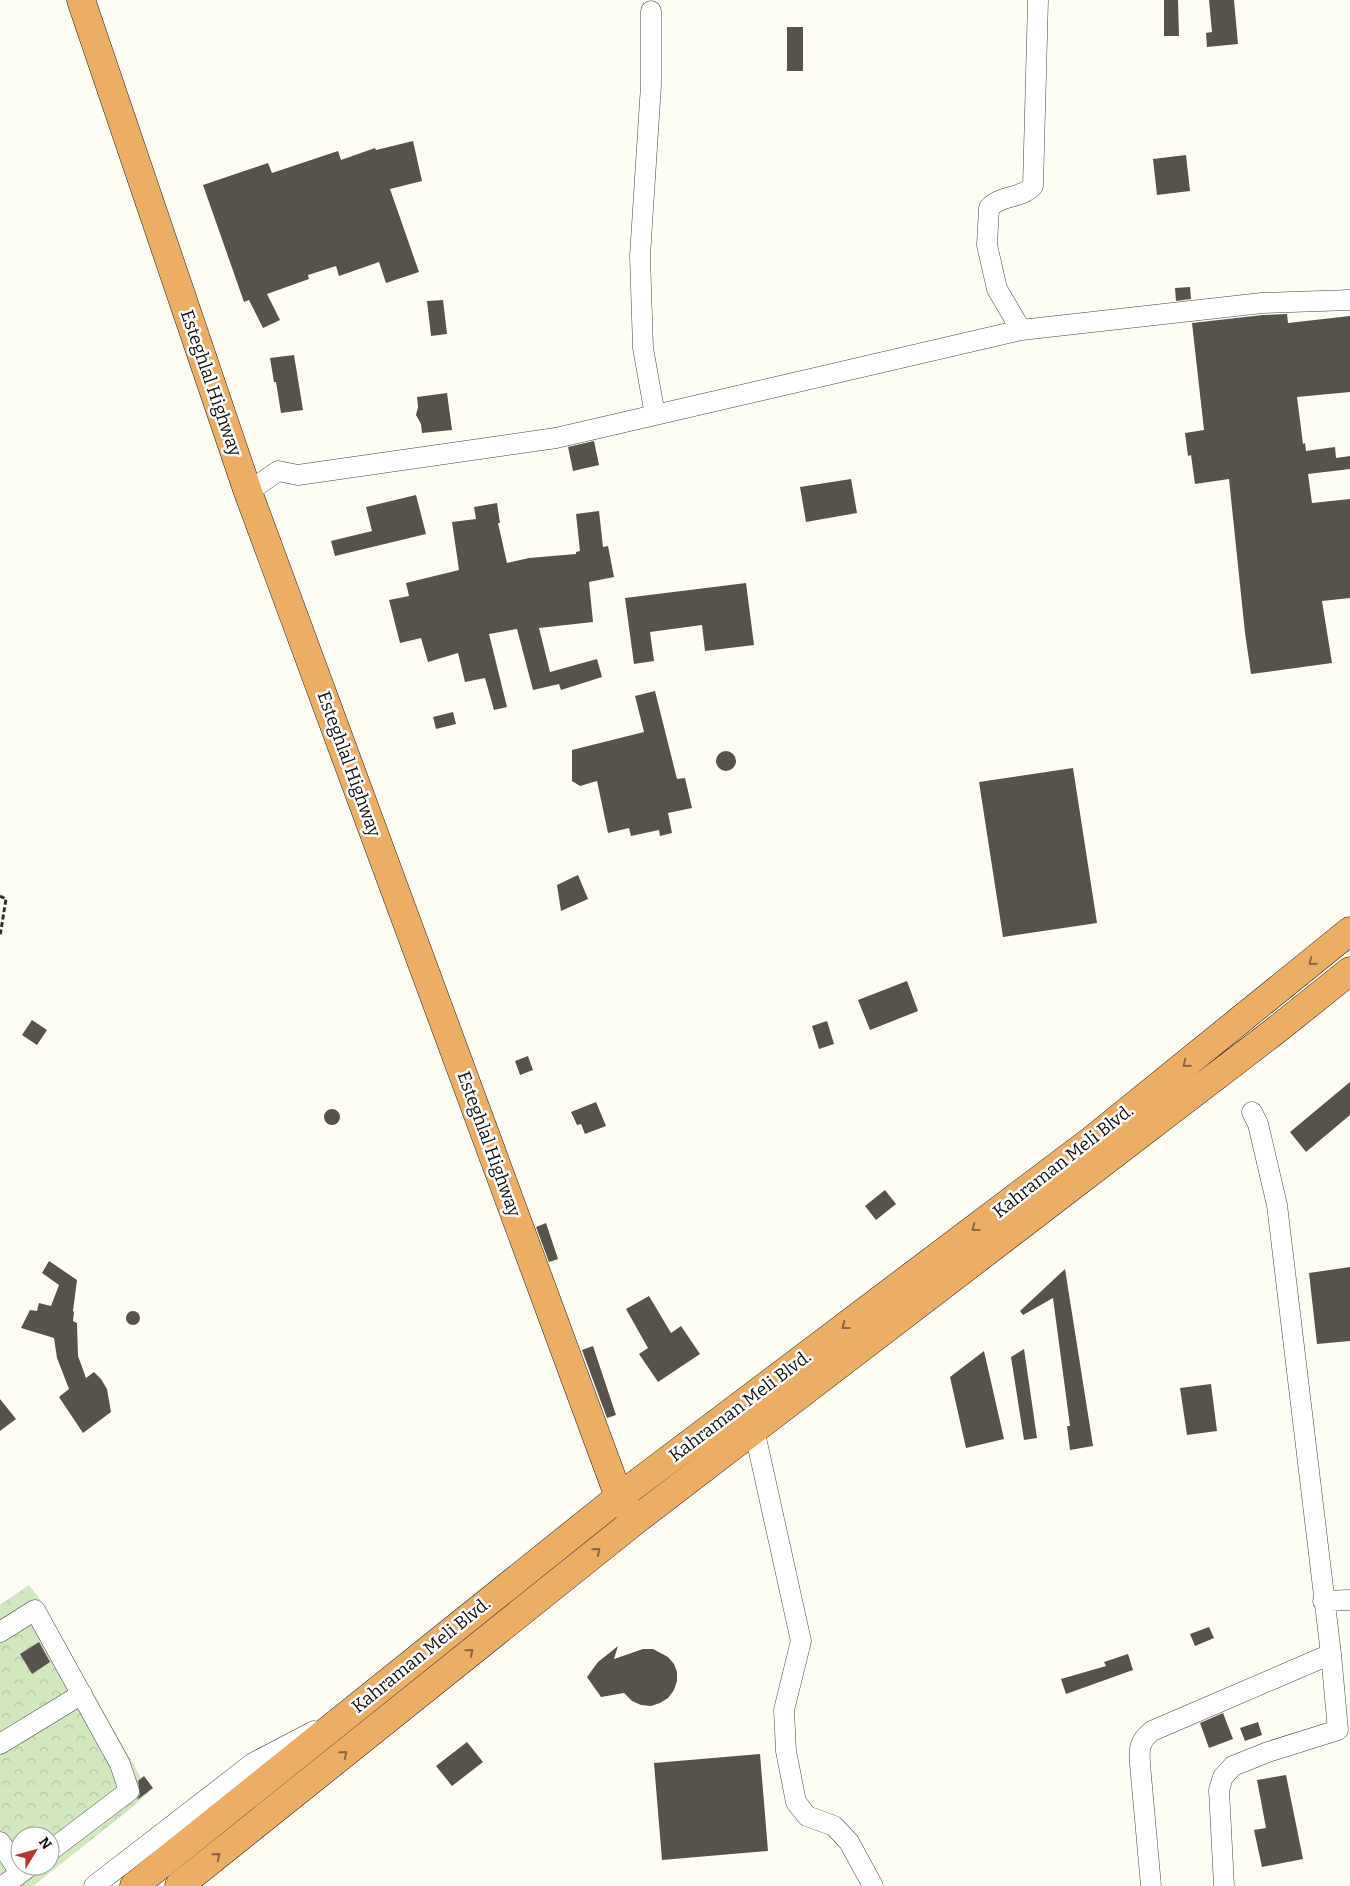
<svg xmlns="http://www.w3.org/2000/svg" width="1350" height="1886" viewBox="0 0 1350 1886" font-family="Bitter,serif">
<defs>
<pattern id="park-crowns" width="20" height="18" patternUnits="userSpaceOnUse" patternTransform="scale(1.25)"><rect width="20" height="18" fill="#d1e8bf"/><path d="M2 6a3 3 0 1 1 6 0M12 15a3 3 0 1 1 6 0" fill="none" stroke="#b2c6a3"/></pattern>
</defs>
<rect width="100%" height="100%" fill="#fefdf4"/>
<!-- park -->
<path fill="url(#park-crowns)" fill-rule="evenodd" d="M29 1585 39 1598 149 1792 129 1810 33 1886H0V1605ZM20 1836H50V1866H20Z"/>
<!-- building -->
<path fill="#58524d" d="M1164 0H1178L1179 36H1164Z
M1209 0H1234L1238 44 1207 47 1206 33 1212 32Z
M787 27H803V71H787Z
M413 141 422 181 390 189 419 272 386 283 379 262 339 276 336 266 308 275 309 279 267 294 280 320 263 328 249 300 244 302 203 185 268 163 272 173 338 151 341 160 375 148 376 150Z
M1186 155 1190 191 1157 195 1153 159Z
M1190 287 1191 299 1176 301 1175 288Z
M443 300 447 334 431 336 427 301Z
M1287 314 1288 323 1350 316V392L1297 397 1303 444 1305 443 1306 451 1335 447 1336 458 1350 456V469L1308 474 1312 503 1350 499V598L1322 601 1332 663 1251 674 1245 633 1229 479 1195 484 1191 455 1188 456 1185 433 1204 430 1192 323 1263 315Z
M294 355 303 410 281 413 276 382H274L270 358Z
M447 393 452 430 422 433 421 424 416 415 418 407 417 397Z
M594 441 599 465 573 471 568 447Z
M851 479 857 513 806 522 800 487Z
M416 495 426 534 335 556 331 541 372 531 366 507Z
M497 503 500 523H498L507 563 529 558 576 554V552L580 551 576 514 599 511 603 547 608 546 614 577 589 582 593 622 539 628 550 672 597 659 602 677 561 690 559 684 533 690 517 629 489 634 507 707 494 710 485 678 465 682 458 653 428 662 421 638 400 643 389 600 409 596 406 583 459 570 452 522 476 519 474 507Z
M746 583 754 645 705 651 702 625 650 632 654 661 634 664 625 598Z
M655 691 677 779 685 778 692 808 668 813 672 833 660 836 659 830 631 836 629 828 608 833 597 781 580 786 572 781V750L644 732 635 696Z
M453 712 456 724 436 729 433 717Z
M716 761a10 10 0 1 1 20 0a10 10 0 1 1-20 0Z
M1073 768 1097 923 1003 937 979 782Z
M578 875 588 899 561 911 557 885Z
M907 981 918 1011 870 1030 858 1000Z
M32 1020 47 1030 37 1045 22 1035Z
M827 1021 834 1044 819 1049 812 1026Z
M528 1056 533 1070 520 1075 515 1061Z
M1350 1082V1115L1306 1152 1290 1132Z
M596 1102 606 1126 585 1134 581 1124 577 1125 571 1112Z
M324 1117a8 8 0 1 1 16 0a8 8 0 1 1-16 0Z
M885 1190 896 1204 876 1220 865 1206Z
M546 1223 558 1259 549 1262 536 1227Z
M49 1261 77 1280 73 1311 74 1312 73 1321 77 1323 78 1356 86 1378 94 1372 101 1379 107 1389 111 1412 83 1433 59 1397 69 1389 57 1358 54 1338 21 1328 30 1310 37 1311 39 1303 51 1306 59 1285 42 1273Z
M1350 1267V1341L1317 1344 1309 1273Z
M1065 1269 1093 1446 1070 1450 1067 1426H1070L1053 1298 1023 1315 1020 1311Z
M649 1296 671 1333 681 1326 700 1354 658 1382 639 1354 648 1348 626 1309Z
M126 1318a7 7 0 1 1 14 0a7 7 0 1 1-14 0Z
M593 1346 616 1415 607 1418 582 1350Z
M1024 1349 1037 1438 1024 1440 1011 1357Z
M984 1351 1004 1439 966 1448 950 1377Z
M1211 1384 1217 1431 1187 1435 1180 1388Z
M0 1399 16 1419 0 1431Z
M1209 1627 1214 1638 1195 1646 1190 1634Z
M39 1642 50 1662 32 1674 20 1654Z
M618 1646 614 1659 643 1649H653L668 1657 674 1664 677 1672V1681L674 1690 668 1698 660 1703 651 1706 641 1705 632 1701 624 1693 601 1697 587 1677 598 1662Z
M1128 1654 1133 1670 1066 1694 1061 1679 1106 1666 1104 1662Z
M1223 1713 1233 1739 1209 1748 1200 1723Z
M1258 1722 1262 1735 1245 1741 1240 1728Z
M467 1742 483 1762 452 1786 436 1766Z
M760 1754 768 1851 662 1860 654 1763Z
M1286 1775 1303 1859 1262 1867 1254 1830 1266 1828 1257 1780Z
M144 1776 153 1788 137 1800 140 1794 138 1781Z"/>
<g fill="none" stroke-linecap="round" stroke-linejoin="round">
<defs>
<path id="minor" d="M651 11V85L640 256 643 348 655 415
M1021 330 997 289 987 245 989 208C1000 195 1021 199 1033 186L1038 0
M248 492 278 471 298 475 556 438 1021 330 1262 303 1350 300
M754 1429 801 1641 784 1710 786 1751 796 1802 807 1816 834 1826 849 1842 873 1886
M1323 1601 1350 1600
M0 1632 35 1610 120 1764 129 1791 50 1851
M0 1744 82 1694
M0 1842 20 1873
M3 1886 30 1866
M94 1886 253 1763 314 1731
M1151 1886 1140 1764C1139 1747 1139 1742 1152 1731L1331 1654
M1224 1886 1219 1790 1223 1777 1233 1766 1268 1752 1338 1730 1331 1654 1277 1205 1258 1124 1252 1112"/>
<path id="highway" d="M81 0 248 492 619 1497 636 1520
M134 1886 619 1497 1092 1140 1350 931
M179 1886 636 1520 1275 1031 1350 971"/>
</defs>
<!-- minor casing -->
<use href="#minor" stroke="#434343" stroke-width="21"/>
<!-- highway casing -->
<use href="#highway" stroke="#212121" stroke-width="29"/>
<!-- path -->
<path stroke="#323232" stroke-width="3" stroke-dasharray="5 2.5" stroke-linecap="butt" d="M0 896 6 899 0 936"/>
<!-- minor -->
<use href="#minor" stroke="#fff" stroke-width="20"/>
<!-- highway -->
<use href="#highway" stroke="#ecae65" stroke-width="28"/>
</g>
<!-- one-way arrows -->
<defs><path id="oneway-chevron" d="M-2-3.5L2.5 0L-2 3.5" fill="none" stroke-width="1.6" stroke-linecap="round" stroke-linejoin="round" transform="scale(1.25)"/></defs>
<g stroke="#89673f">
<use href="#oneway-chevron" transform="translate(1312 962) rotate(141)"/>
<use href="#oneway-chevron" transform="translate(1186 1064) rotate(141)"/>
<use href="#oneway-chevron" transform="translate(975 1228) rotate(143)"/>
<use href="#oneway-chevron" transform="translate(845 1326) rotate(143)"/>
<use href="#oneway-chevron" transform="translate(597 1551) rotate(-39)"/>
<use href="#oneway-chevron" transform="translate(470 1652) rotate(-39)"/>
<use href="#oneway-chevron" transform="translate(344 1754) rotate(-39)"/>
<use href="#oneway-chevron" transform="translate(217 1856) rotate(-39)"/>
</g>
<g text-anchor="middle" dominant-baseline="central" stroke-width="5" stroke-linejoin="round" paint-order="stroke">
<!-- street labels -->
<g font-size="18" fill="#101010" stroke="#fff">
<text transform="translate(211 383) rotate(71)">Esteghlal Highway</text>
<text transform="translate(349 764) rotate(70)">Esteghlal Highway</text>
<text transform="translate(489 1144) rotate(70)">Esteghlal Highway</text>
<text transform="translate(1063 1161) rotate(-38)">Kahraman Meli Blvd.</text>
<text transform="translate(740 1406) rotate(-37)">Kahraman Meli Blvd.</text>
<text transform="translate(421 1655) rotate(-39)">Kahraman Meli Blvd.</text>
</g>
</g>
<!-- north arrow -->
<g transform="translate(35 1851) rotate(53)"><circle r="24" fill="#ffffff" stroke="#9f9f9f"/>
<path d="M0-4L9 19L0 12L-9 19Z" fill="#ba342f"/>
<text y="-8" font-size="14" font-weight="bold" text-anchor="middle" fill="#101010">N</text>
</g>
</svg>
